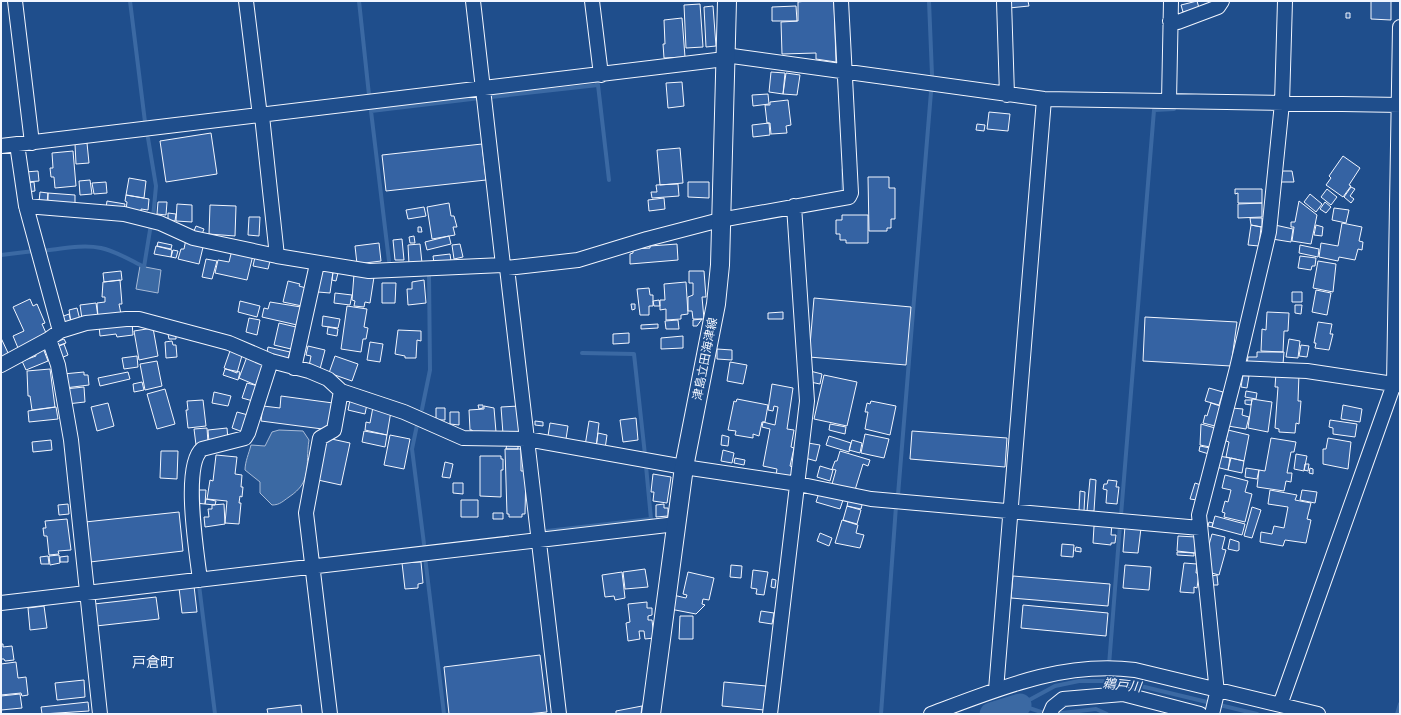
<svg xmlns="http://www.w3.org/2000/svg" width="1401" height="715" viewBox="0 0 1401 715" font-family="'Source Serif 4','Noto Sans JP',serif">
<rect width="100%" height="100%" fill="#1f4e8c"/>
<!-- water -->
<path fill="#3b69a3" stroke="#a8bbd7" d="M140 266 161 270 158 293 136 289Z
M279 430 303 431 309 440C305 466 313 481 289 497 283 501 280 505 272 505L260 493V482L245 470C245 462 249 453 251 445L265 446 272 432Z"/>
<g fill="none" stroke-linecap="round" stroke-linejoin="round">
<!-- stream -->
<path stroke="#3b69a3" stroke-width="4" d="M130 1 145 122
M359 1 369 95
M929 1 932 75
M598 85 609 180
M491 97 598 85 597 83
M148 138 156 186 153 218
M840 193 843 191V170
M42 251C61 249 82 244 101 248 116 251 130 260 144 267L151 224
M1 255 34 251
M389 261 371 111 480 98
M582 353 634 354 645 455
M422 409 430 370 429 274H427
M417 425 412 449 424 544
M898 495 931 92
M1121 515 1154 110 1174 109
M547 531 651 519 646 466
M425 557 444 714
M199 585 215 714
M1109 665 1120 525
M1020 705 1055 686 1079 681H1109L1132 684 1257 714
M1020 705 1047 714
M881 714 896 506
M1054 714 1096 709 1107 714
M1397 714 1400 704"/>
<!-- river -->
<path stroke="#3b69a3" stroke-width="23" d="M991 714 1020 705"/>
</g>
<!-- building -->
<path fill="#3563a3" stroke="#f2f6ff" d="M806 1H834L836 62 816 59V53L782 54 781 22 798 21V2Z
M1009 1H1028L1029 6 1009 8Z
M1197 1 1199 8 1183 12 1181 5Z
M1371 1H1391V20L1371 19Z
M700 4 703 47 686 48 684 5Z
M713 6 716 46 706 47 704 7Z
M796 6 797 21H772V7Z
M1346 13H1350V18H1346Z
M682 18 685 57 664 58 663 44H665L664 20Z
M771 72 785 73 783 94 769 92Z
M786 73 800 75 797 95 783 94Z
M682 82 684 106 668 108 666 83Z
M768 94 769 104 753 106 752 95Z
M788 100 791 125 786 126 787 133 771 134 770 123H767L765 105H770V102Z
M989 112 1010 114 1008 131 987 129Z
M769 123 770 135 753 137 752 125Z
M977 124 985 125 984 131 976 130Z
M211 133 217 174 166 182 160 141Z
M87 143 89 163 76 164 75 144Z
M482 144 486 180 386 191 382 155Z
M680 148 683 183 660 185 657 150Z
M73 151 76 186 55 188 54 177H51L50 168H53L52 153Z
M1343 156 1360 168 1349 185 1351 186 1343 197 1326 185 1331 178 1329 176Z
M38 171 39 181 26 182 25 172Z
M1281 171H1292L1294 182H1281Z
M868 177H889V188H895V219H891V228H887V231H869Z
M129 178 146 181 144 198 126 195Z
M90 180 92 194 80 195 79 181Z
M34 182 35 191 27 192 26 183Z
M106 182 107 193 94 194 92 183Z
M688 182H709V198L688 197Z
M678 184 679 196 652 198 651 192H657L656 185Z
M1351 187 1355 189 1350 196 1354 199 1351 203 1344 197Z
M1235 189H1262V203H1238V193L1235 194Z
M1327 189 1337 197 1331 205 1321 197Z
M40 192 48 193 47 203 39 202Z
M48 193 75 195V205L48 203Z
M1310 194 1322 204 1316 212 1304 202Z
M126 195 149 199 148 210 141 209V212L126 210 127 202 125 201Z
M664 198 665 209 649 211 648 200Z
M107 201 125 204 124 211 106 208Z
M1299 201 1317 215 1311 244 1292 241 1294 227H1291V222H1295Z
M158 202H167L166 215 157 214Z
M1325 202 1331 207 1326 213 1320 209Z
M449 203 451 216H454L457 227H453L455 235 432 239 427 207Z
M1262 203V217L1238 218V204Z
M177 204 192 205V222L176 221Z
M210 205 236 206 235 236 209 234Z
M424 207 426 216 408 219 406 210Z
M1334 208 1349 210 1346 223 1332 220Z
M168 213 176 214 175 221H168Z
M842 215H868V243H846V240H840V234H836V220H842Z
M249 217H260L259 236 248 235Z
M1250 218H1262V227L1251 225Z
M1342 223 1362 227 1359 241 1363 242 1362 250 1358 249 1355 260 1339 257 1338 261 1319 257 1321 243 1338 246Z
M1251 225 1261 227 1259 246 1248 245Z
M1275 225 1293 229 1291 242 1272 239Z
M1316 225 1323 227 1322 236 1314 235Z
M196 226 204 229 202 234 194 231Z
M418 227H421L422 232H418Z
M414 236 415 243H410L409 237Z
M449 236 451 244 427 250 425 242Z
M186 239 204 243 199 264 178 259 181 249H184Z
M402 239 404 260H395L393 240Z
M158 242 172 245 171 249 157 246Z
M379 243 381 261 357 264 355 246Z
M420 244 422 263 409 264 408 245Z
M460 244 463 257 454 259 452 245Z
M677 244 678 260 630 264V254L633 253V249L650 248V246Z
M1300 245 1319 249 1318 257 1299 253Z
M156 246 172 250 171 257 154 254Z
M173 250 178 251 176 258 171 257Z
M232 250 253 255 247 280 215 273 218 260 229 262Z
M450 254 451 261 434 263 433 256Z
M1300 256 1316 258 1315 266H1312L1311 270 1298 268Z
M255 257 270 261 268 269 253 266Z
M206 259 217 261 212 279 202 277Z
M1318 261 1336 264 1333 292 1313 288Z
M322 270 333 272 330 293 318 292Z
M121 271 122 280 104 282 103 273Z
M689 271H704L706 297H702L704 319H693L692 311H688V297L693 295V283H689Z
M333 272 338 273 336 281 332 280Z
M354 274 374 277 370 303 365 302 364 307 354 306 355 301 352 300Z
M120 280 122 304H119L121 314 98 317 97 303 105 302V297H102L103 282Z
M424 280 426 303 408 305 407 289H412V282Z
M288 281 300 284 299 286 306 288 302 306 283 302Z
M686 282 688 314 681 315V319L666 320V309L660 310V300H665L664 284Z
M382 283H396L395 303H382Z
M649 288 650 295H653V306H649V315H640L637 289Z
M1316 290 1331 293 1327 315 1312 312Z
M1292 292H1302V302H1292Z
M335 293 352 295 350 305 334 303Z
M814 298 911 307 906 365 809 357Z
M30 299 33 306 37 304 45 323 42 324 46 333 18 348 13 336 24 331 13 307Z
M659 300 660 306H654L653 301Z
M240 301 260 306 257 317 238 312Z
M270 302 301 307 297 325 262 317 264 308 268 309Z
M96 303 98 317 82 319 80 305Z
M631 304H635V309L632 310Z
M1295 305H1302L1301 314 1295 313Z
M347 306 367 309 364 327 368 328 366 339H363L361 352 341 349Z
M77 308 80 320 71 322 69 310Z
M783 312V319H768V313Z
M1267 312 1289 313 1288 331H1284L1283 352 1261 351 1262 329 1266 330Z
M69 314 71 322 62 324 61 317Z
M323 316 340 319 338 328 322 326Z
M1145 317 1237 322 1231 366 1143 361Z
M249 318 260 320 257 335 246 332Z
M702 319 697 326H693V320Z
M678 320 679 329H666L665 321Z
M132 322 133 335 117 337 116 334 100 336 99 326Z
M1318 322 1332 324 1330 334H1333L1329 350 1315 348 1316 343H1314Z
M279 323 296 327 291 349 274 345Z
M658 324V328L641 329V325Z
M328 327 338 329 337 336 327 334Z
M153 328 158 356 139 360 134 331Z
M398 330 421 331V341L417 340 416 358H405V356L395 354Z
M176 333V339H169L168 334Z
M629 333V343L613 344V334Z
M683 336V348L661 349V338Z
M1 338 9 355 1 358Z
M64 339 66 343 57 346 56 342Z
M1289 339 1300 341 1298 358 1286 357Z
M172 341 173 345H176L177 357 166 358 165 342Z
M370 342 383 344 380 362 367 360Z
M64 344 68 355 61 358 57 347Z
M1301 345 1309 346 1307 357 1299 356Z
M308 346 325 350 320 369 309 366 311 356 306 355Z
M268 347 290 352 287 362 266 357Z
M43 348 48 361 26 370 22 361 36 356 35 352Z
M231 348 243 352 237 373 224 368Z
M717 349 732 350V360L717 359Z
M1257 352H1284L1283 364H1247L1248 357H1257Z
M248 354 267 362 258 386 239 378Z
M137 356 138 367 124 369 122 358Z
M335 356 358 364 352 381 329 373Z
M157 361 162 386 145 390 140 364Z
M730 362 747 365 743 384 727 381Z
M50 369 55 407 32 410 30 396H28L27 371Z
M225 369 240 372 238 380 223 375Z
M810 371 822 374 820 384 810 382Z
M84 372V375H88L89 385 65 388 63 374Z
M128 372 130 379 100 386 98 378Z
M1276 373 1299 374 1298 401H1301L1299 424 1296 423 1295 433 1279 432V429L1275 428 1278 387H1275Z
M824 375 857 382 847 426 814 419Z
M1243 375 1249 376 1247 388 1241 387Z
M142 382 144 390 134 392 133 384Z
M247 383 258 386 253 401 242 398Z
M772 384 793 388 787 429 794 430 791 447 794 448 790 466 793 467 791 478 776 475 777 469 763 466 770 429 762 427 763 422 775 425 778 407 774 406 773 411 768 410Z
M84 387 85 402 67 404 65 389Z
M1209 388 1223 392 1219 405 1205 401Z
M165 389 175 424 157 429 147 394Z
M1246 391 1257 393 1256 399 1245 397Z
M214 392 231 396 228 406 212 403Z
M281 396 333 403 330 430 261 421 263 406 280 408Z
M737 399 768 405 765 422H762L759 436 753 434V438L735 435 736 431 728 430 734 401 736 402Z
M1252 399 1272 402 1268 432 1248 428Z
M203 400 206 426 188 428 186 410H188L187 401Z
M350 400 367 404 365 414 348 410Z
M1245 400H1252L1251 405 1245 404Z
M871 401 896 406 890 435 865 429 868 412H865L867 403 870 404Z
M108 403 114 426 97 431 91 407Z
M1211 403 1220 406 1215 426 1203 423 1205 415 1207 416Z
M478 405H483V408L479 409Z
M1343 405 1362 409 1360 422 1341 419Z
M484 406 494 408 496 432 473 434 472 430H470L469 410 484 409Z
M519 406 521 433 503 434 501 407Z
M56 407 58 419 29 422 28 411Z
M373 407 391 411 387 435 365 430 366 422 370 423Z
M436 408H445V420H436Z
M1232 408 1243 409 1242 415 1249 417 1246 429 1228 426Z
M237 412 248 415 243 432 232 428Z
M450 412H459V425L450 424Z
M636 418 638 440 623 442 620 420Z
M1330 420 1357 424 1355 437 1333 434V428L1329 427Z
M535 421 543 422V426L535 425Z
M589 421 599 423 596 448 585 446Z
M550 423 568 426 566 439 548 436Z
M830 424 846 427 845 434 829 430Z
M1201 424 1215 428 1210 447 1200 445Z
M207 428 208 443 196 445 194 429Z
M227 428 228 440 209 442 208 430Z
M1228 430 1249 435 1244 461 1226 457 1229 442 1226 441Z
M364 431 387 435 385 447 362 442Z
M912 431 1007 438 1005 467 910 459Z
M598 433 607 435 605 449 596 448Z
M865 434 889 439 884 458 861 453Z
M390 435 410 439 404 469 384 465Z
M722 435 729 437 728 446 721 445Z
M829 436 851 443 849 452 826 445Z
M327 438 350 443 341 485 318 480Z
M1271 438 1296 442 1294 452H1291L1287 473H1292L1291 482 1286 481 1284 491 1257 487 1259 470 1265 471Z
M1328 438 1351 442 1348 469 1323 464V449H1326Z
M51 440 52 450 33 452 32 442Z
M852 440 862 443 860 453 849 450Z
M808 443 820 445 816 461 805 458Z
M507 444H518V449H506Z
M1200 446 1210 448 1209 454 1199 451Z
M505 449H521V471H526L525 514H522V517H509V514H507Z
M723 450 734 453 732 463 721 461Z
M161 451H178L177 479 160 478Z
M840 451 870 460 868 466 863 464 855 490 832 484 836 470 832 469 835 461H837Z
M1296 454 1307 456 1304 471 1294 469Z
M216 455 237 457 235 474 242 475 241 487H243L242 497 240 496 239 503H241L239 524 225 523 227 501 207 499 210 480 213 481Z
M480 456H501V459H503V470H501V497L480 496Z
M1219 456 1230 458 1228 470 1216 467Z
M735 458 745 460 744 465 734 463Z
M1231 458 1244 461 1242 473 1228 470Z
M445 462 453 464 450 478 442 477Z
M1305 464H1309L1308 471 1304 470Z
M820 466 833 470 830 481 817 477Z
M1246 468 1259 470 1257 479 1245 477Z
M1310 468 1313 469V474L1309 473Z
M653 474 671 477 667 503 653 501 654 492H651Z
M1225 475 1248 481 1245 492 1252 494 1245 522 1224 517 1225 513 1222 512 1225 501 1228 502 1231 490 1222 488Z
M1090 479 1096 480 1094 511H1087Z
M1108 480 1117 481 1116 487H1119L1117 504 1106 503 1107 490 1103 489 1104 484H1107Z
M453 483H463V494L453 493Z
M1195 483 1201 485 1197 500 1190 499Z
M198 490H206L205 504 195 503Z
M820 490 844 497 840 509 816 502Z
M1270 490 1297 495 1295 500 1311 503 1307 519 1311 520 1306 543 1285 540 1283 546 1260 542 1261 532 1272 534 1274 526 1284 528 1288 507 1268 504Z
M1302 490 1317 492 1315 503 1300 500Z
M1080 491 1085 492 1084 511H1079Z
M849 497 863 501 861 509 847 506Z
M206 499 216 501 215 505 205 504Z
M461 500H478V517H461Z
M68 504 69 514 59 515 58 505Z
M224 504 225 524 205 527 204 517H209L208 509H212V505Z
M664 504V508H668V516L656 517V505Z
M847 506 861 510 857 524 843 520Z
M1252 507 1261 510 1252 538 1244 536Z
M179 512 183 551 90 562 85 522Z
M493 513H503V519H493Z
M1215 516 1245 524 1242 535 1212 527Z
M67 519 71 550 58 551 59 554 49 555 47 536H44L43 528H46L45 521Z
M842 520 858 525 856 533 864 535 860 548 835 543Z
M1209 522 1213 523 1212 527 1208 526Z
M1112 524 1111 535H1116L1115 543H1111V545L1093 543 1094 526Z
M1125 526 1141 528 1138 553 1123 552Z
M820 533 832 538 829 546 817 541Z
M1212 534 1225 537 1222 549 1226 550 1219 575 1208 572 1207 552Z
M1178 536 1196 537 1195 553 1177 551Z
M1230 539 1239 542V550L1237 551 1228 549Z
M1062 544 1074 545 1073 557 1061 556Z
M1076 547 1081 548V552L1075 551Z
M1177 552 1194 553V556L1177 555Z
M59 555 60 563 50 565 49 556Z
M48 556 49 564H41L40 557Z
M68 556V562H60V557Z
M421 562 423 583 418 584V588L405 589 402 563Z
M1184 563 1197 564 1196 573H1199L1197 588 1194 587V593L1180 592Z
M731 565 742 566 741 578 730 577Z
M1125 565 1151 567 1149 590 1123 588Z
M645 569 648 587 625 589 623 572Z
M753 570 768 572 764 595 756 594 757 589 751 588Z
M622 572 625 598 615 600 614 596 605 597 602 575Z
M688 572 714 578 709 600 703 599 702 604 705 605 696 614 670 609 673 595 686 598 687 595 683 594Z
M1217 575 1218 585H1211V576Z
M1013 576 1110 584 1108 606 1011 598Z
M772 579 776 580 775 588 771 587Z
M194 586 197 612 182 613 179 588Z
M156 597 159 619 96 626 94 604Z
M647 602V608H652V615L648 616V620H652L654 638 645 639 644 631H639L640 639 628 641 626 623 630 622 628 604Z
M1023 605 1108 613 1106 636 1021 628Z
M44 606 47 628 30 630 28 608Z
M761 611 774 613 772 624 759 622Z
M680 616H693V639H679Z
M1 644H3V647L12 646 14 660 5 661 4 659H1Z
M540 655 547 712 526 714H449L444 667Z
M16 662 18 678 26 677 28 695 22 696 21 693 1 695V664Z
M84 680 85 697 57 700 55 683Z
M724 682 766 686 764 710 722 706Z
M20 694 22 708 1 710V696Z
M88 702 89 711 42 714 41 707Z
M301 705 302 714H268L267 709Z
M642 706 641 714H616V711Z"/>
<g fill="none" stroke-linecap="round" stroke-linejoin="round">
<defs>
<path id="minor" d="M15 1 32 143
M246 1 260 116
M473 1 503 265 507 268 559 714
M592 1 601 75
M1004 1 1007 95
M1170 21 1178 22 1218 7 1222 1
M725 55 1044 99 1400 105
M1169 101 1171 1
M262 116 277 256 369 271 503 265
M17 144 26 206 60 331
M1 146 725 59
M26 206 124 214 160 223 193 238 277 256
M507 268 578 260 647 239 720 220 849 197 851 193 841 1
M49 339 58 365 71 440 100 714
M1 365 49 339 60 331 86 323 126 319H139L229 343 271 361 309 371 328 379 341 391 404 412 463 438 527 439 684 467 798 484 871 499 1200 528
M294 368 317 264
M1237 368 1307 371 1400 385
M200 580C197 554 182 466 202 449L245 438 248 433 271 361
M1 603 676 524
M996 690 1044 99
M1280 705 1394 384 1400 27
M330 714 306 513 320 438 334 430 341 391
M770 714 807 401 794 206
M931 714C998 689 1062 661 1135 670L1318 714
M1050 714 1053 707 1063 699 1123 694 1200 714
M1212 714 1217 693 1199 515 1237 368 1269 232 1282 103 1285 1"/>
<path id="major" d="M651 714 684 467 716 304 720 265 727 1"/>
</defs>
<!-- minor casing -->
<use href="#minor" stroke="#f2f6ff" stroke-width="16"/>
<!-- major casing -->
<use href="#major" stroke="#f2f6ff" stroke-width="20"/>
<!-- minor -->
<use href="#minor" stroke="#1f4e8c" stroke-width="14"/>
<!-- major -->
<use href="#major" stroke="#1f4e8c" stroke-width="18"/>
</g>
<g text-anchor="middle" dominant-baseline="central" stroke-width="3" stroke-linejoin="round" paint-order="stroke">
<!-- street labels -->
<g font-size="12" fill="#f2f6ff" stroke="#1f4e8c">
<text transform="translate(705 359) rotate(-79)">津島立田海津線</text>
</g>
<!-- water labels -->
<g font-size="13" font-style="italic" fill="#f2f6ff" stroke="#1f4e8c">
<text transform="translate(1122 685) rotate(6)">鵜戸川</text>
</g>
<!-- quarter labels -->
<g font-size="14" fill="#f2f6ff" stroke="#1f4e8c">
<text x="153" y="662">戸倉町</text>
</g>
</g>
<!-- border -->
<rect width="1401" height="715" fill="none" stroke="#f2f6ff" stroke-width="4"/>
</svg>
